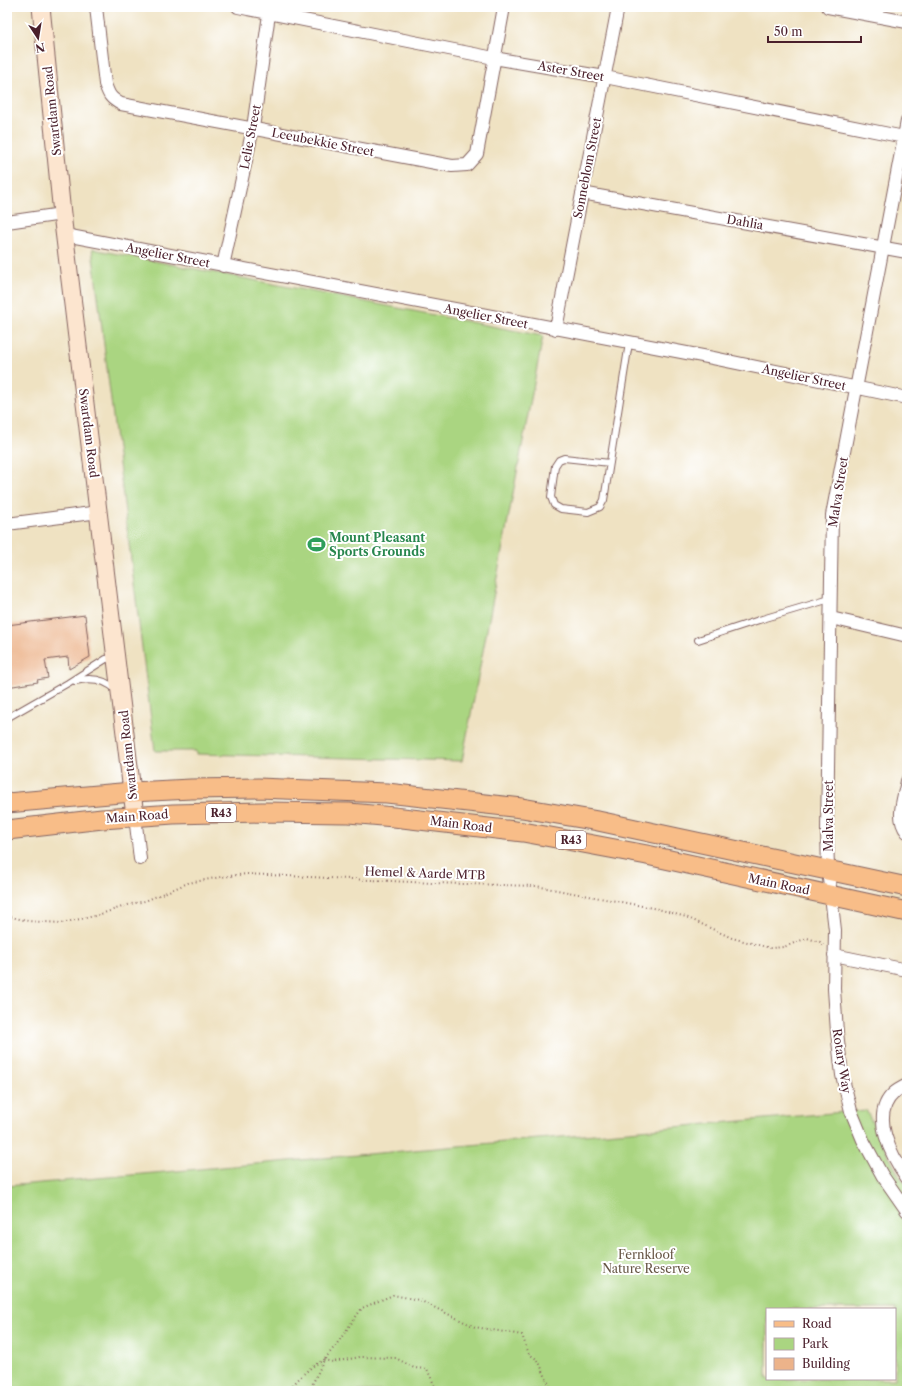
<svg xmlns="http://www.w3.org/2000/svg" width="914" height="1398" viewBox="0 0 914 1398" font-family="'Libre Caslon Text',serif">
<rect width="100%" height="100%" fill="#fff"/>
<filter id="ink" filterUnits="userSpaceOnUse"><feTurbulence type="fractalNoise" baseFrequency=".025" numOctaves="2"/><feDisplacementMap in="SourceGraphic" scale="8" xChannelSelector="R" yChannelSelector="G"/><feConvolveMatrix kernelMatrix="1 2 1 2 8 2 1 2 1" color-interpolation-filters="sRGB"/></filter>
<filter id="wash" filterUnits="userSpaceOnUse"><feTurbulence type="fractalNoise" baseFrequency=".012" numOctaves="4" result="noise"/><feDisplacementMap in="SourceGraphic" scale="16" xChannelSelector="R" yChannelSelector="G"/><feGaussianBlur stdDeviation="0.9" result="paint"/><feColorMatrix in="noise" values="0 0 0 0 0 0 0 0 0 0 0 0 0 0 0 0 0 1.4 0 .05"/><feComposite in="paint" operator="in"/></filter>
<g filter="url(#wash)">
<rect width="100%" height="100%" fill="#efe2c2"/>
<!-- green -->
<path fill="#aad581" stroke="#7a7a56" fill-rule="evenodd" d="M92 249 543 336 462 761 196 754V751H155Z
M866 1110 899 1176 907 1184V1391H7V1186ZM767 1309H895V1379H767Z"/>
<g id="blocks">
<!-- building -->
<path fill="#ecb38a" d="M85 615 90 657 69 669 68 657 45 660 48 678 37 680 38 682 7 687V625Z"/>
</g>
</g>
<g filter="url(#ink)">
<use href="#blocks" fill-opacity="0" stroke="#846360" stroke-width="1"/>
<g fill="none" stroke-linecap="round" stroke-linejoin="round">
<defs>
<path id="lane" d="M610 463 564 458 559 460 555 466 551 497 554 505 561 509 588 512 600 507 604 500 629 343
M698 640 759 620 830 599
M75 681C91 677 105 679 116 690
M7 718 68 683 106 659 115 658"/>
<path id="street" d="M96 7 105 84C109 95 110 98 121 104L452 166 467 165 477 154 504 7
M238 7 494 58 605 77 904 137
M828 7 907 22
M907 121 832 515 827 831 828 870 835 930 834 989 837 1032 842 1075 851 1111 863 1140 882 1175 907 1211
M582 193 907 252
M7 222 62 214
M65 235 713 358 907 398
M223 266 253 128 270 7
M556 329 618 7
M7 524 99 512
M831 618 907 636
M907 781C904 798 895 818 907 832
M135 816 140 859
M834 955 907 970
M907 1085C903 1087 897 1090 894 1093 869 1115 892 1157 907 1178"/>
<path id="secondary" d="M41 7 62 214 135 816"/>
<path id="primary" d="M7 803 132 792 191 789 258 788 387 793 522 808 598 821 907 887
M7 830 102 819 173 814 262 812 349 813 394 817 523 832 567 840 647 855 907 912"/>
</defs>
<!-- lane casing -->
<use href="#lane" stroke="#846360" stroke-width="8"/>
<!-- street casing -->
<use href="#street" stroke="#846360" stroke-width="14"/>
<!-- secondary casing -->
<use href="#secondary" stroke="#846360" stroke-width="19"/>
<!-- primary casing -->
<use href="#primary" stroke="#846360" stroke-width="21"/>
<!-- path -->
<path stroke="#846360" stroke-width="2" stroke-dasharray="1 3" stroke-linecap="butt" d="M7 916 28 921 61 923 95 916 131 904 145 901 188 883 221 877 247 874 432 883 536 886 658 909 686 917 732 938 770 948 784 947 807 938 820 942 823 945
M287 1391C299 1379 308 1367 324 1360L333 1362 360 1357 396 1358 414 1368 427 1369 437 1391
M309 1391 324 1360 336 1345 362 1308 393 1295 419 1300 475 1327 522 1335 529 1354 538 1360 552 1391"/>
<!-- lane -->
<use href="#lane" stroke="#fff" stroke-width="6"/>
<!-- street -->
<use href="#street" stroke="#fff" stroke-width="12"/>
<!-- secondary -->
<use href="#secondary" stroke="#fce5cf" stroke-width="17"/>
<!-- primary -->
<use href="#primary" stroke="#f8bd88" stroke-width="19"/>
</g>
</g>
<!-- icons -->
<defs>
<symbol id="stadium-bare" viewBox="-9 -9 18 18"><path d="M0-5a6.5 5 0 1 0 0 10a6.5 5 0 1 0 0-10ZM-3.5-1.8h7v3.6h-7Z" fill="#2e9e5b" stroke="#fff" stroke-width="2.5" paint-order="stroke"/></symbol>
</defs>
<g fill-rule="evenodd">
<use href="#stadium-bare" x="304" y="532" width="25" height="25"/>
</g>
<g text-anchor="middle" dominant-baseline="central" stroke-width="4" stroke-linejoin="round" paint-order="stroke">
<!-- shield labels -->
<g fill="#fff" stroke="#80626b" stroke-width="1">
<rect x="206" y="804" width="30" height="18" rx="3"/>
<rect x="556" y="831" width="30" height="18" rx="3"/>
</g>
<g font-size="11" font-weight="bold" fill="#4a1f2b">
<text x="221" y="813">R43</text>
<text x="571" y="840">R43</text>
</g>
<!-- street labels -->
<g font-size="12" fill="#4a1f2b" stroke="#fff">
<text transform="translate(571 71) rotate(10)">Aster Street</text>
<text transform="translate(52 111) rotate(-96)">Swartdam Road</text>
<text transform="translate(250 137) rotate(-79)">Lelie Street</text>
<text transform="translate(323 142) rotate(11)">Leeubekkie Street</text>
<text transform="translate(587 168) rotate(-79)">Sonneblom Street</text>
<text transform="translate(745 222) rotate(10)">Dahlia</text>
<text transform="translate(168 255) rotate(11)">Angelier Street</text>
<text transform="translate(486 316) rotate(11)">Angelier Street</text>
<text transform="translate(804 377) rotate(12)">Angelier Street</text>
<text transform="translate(89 433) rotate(83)">Swartdam Road</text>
<text transform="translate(838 492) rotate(-81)">Malva Street</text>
<text transform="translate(128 755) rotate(-96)">Swartdam Road</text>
<text transform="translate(137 816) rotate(-4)">Main Road</text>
<text transform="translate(828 816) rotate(-90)">Malva Street</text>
<text transform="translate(461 824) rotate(7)">Main Road</text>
<text transform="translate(425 873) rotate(2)">Hemel &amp; Aarde MTB</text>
<text transform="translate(779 884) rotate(12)">Main Road</text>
<text transform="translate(842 1061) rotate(81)">Rotary Way</text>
</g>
<!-- leisure labels -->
<g font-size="12" font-weight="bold" fill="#27864d" stroke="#fff" text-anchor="start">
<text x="329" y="537">Mount Pleasant<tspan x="329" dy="14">Sports Grounds</tspan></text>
</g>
<!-- park labels -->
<g font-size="12" fill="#675645" stroke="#fff">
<text x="646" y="1254">Fernkloof<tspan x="646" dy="14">Nature Reserve</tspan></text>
</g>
</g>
<!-- margin -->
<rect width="914" height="1398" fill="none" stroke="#fff" stroke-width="24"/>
<!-- legend -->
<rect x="766" y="1308" width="130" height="72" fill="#ffffff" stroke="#b7a5aa"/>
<rect x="774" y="1321" width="20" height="6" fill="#f8bd88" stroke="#b7a5aa"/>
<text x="802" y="1328" font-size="12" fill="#4a1f2b">Road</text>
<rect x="774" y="1338" width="20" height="12" fill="#aad581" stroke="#b7a5aa"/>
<text x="802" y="1348" font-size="12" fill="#4a1f2b">Park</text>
<rect x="774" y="1358" width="20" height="12" fill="#ecb38a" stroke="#b7a5aa"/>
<text x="802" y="1368" font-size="12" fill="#4a1f2b">Building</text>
<!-- north arrow -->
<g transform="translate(38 38) rotate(168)" stroke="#ffffff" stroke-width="3" paint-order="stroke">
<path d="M0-3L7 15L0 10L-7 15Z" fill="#4a1f2b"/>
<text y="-6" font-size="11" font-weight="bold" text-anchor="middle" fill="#4a1f2b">N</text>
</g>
<!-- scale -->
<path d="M768 36v6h93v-6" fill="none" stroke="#4a1f2b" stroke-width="2"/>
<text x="774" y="36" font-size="12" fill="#4a1f2b" stroke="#ffffff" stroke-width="3" paint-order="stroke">50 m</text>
</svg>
